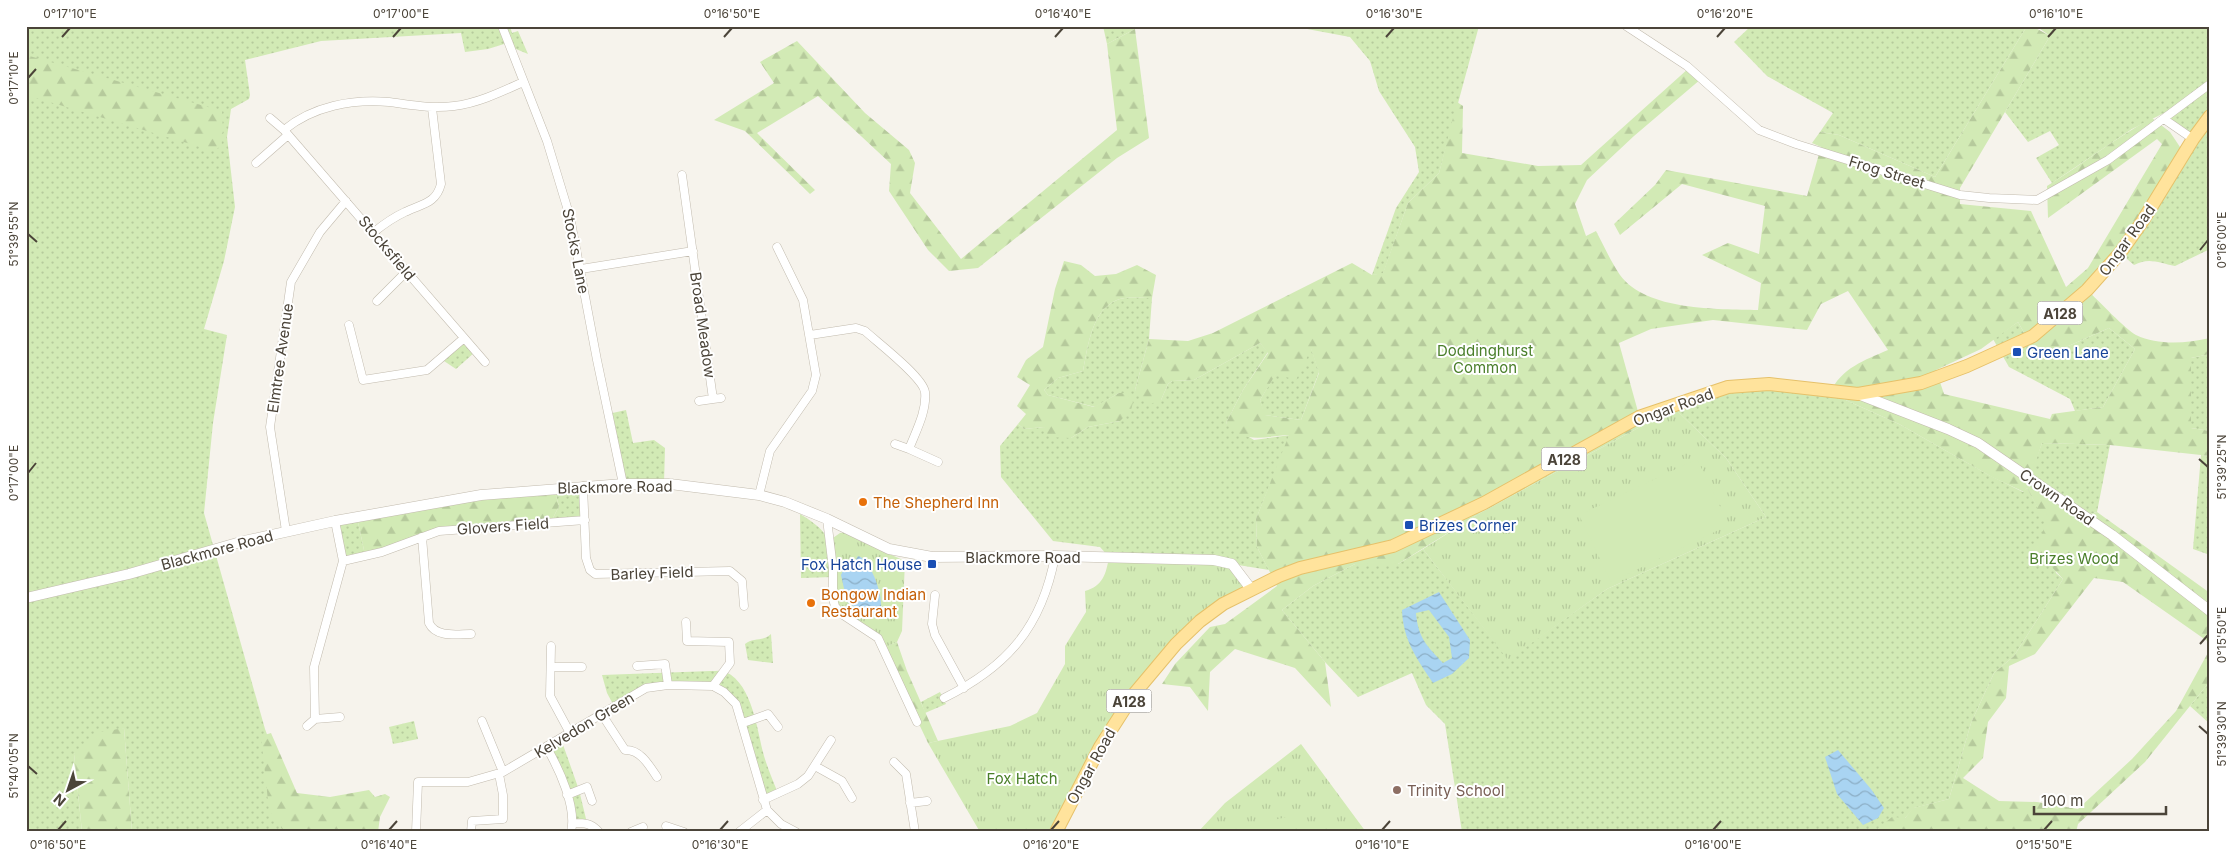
<svg xmlns="http://www.w3.org/2000/svg" width="2236" height="858" viewBox="0 0 2236 858" font-family="Inter,sans-serif">
<defs>
<pattern id="grass-dots" width="8" height="8" patternUnits="userSpaceOnUse" patternTransform="scale(1.25)"><rect width="8" height="8" fill="#d2eab5"/><path d="M2 2h.1M6 6h.1" fill="none" stroke="#b6ca9c" stroke-width="1.8" stroke-linecap="round"/></pattern>
<pattern id="forest-firs" width="22" height="20" patternUnits="userSpaceOnUse" patternTransform="scale(1.25)"><rect width="22" height="20" fill="#d2eab5"/><path d="M5 1l3.5 6h-7zM16 11l3.5 6h-7z" fill="#b6ca9c"/></pattern>
<pattern id="park-tufts" width="24" height="20" patternUnits="userSpaceOnUse" patternTransform="scale(1.25)"><rect width="24" height="20" fill="#d2eab5"/><path d="M3 7l-1-3M5 7V3M7 7l1-3M15 17l-1-3M17 17v-4M19 17l1-3" fill="none" stroke="#b6ca9c"/></pattern>
<pattern id="water-waves" width="16" height="10" patternUnits="userSpaceOnUse" patternTransform="scale(1.25)"><rect width="16" height="10" fill="#a9d4f2"/><path d="M0 5q4-4 8 0t8 0" fill="none" stroke="#8caec5"/></pattern>
</defs>
<rect width="100%" height="100%" fill="#f6f3ec"/>
<!-- grass -->
<path fill="url(#grass-dots)" d="M26 26H323L324 29 510 26 512 33 518 31 528 54 504 44 488 49 465 52 461 33 321 41 245 60 250 95 249 99 231 109 227 137 235 207 224 261 204 329 227 335 213 423 204 513 265 729 303 832H132L124 728 74 754 82 832H26Z
M1103 26H1136L1135 29 1107 44Z
M1291 26H1479L1439 173 1408 203 1383 274 1372 275 1396 208 1419 172 1415 147 1379 91 1370 61 1350 37Z
M1751 26H2027L1935 177 1839 135 1820 132 1833 113 1767 76 1734 42Z
M2036 26H2210V249L2175 266C2159 263 2149 257 2134 265L2120 253 2192 140 2169 121 2170 110 2132 129 2052 183 2036 158 2059 145 2050 131 2028 142 2005 112 2050 36Z
M1152 298 1149 339 1135 390 1161 400 1168 384 1172 381 1194 380 1260 343 1268 352 1243 390 1226 423 1254 440 1290 435 1256 519 1257 547 1269 570 1232 564 1109 557 1100 547 1053 541 1001 477 1000 446 1018 424 1024 429 1044 427 1071 438 1088 427 1120 421 1119 393 1095 407 1048 395 1044 390 1058 378 1083 371C1088 347 1091 311 1117 300 1126 296 1142 298 1152 298Z
M2018 322 2039 359 2109 328 2135 349 2103 407 2075 411 2070 399 2009 367 1993 339Z
M463 339 475 352 456 369 441 359Z
M1311 348 1319 372 1301 420 1264 415 1260 400 1276 373Z
M2210 354V431L2191 428V358Z
M1728 387 1830 393 1899 424 1987 474 2023 492 2027 488 2047 524 2056 573 2063 579 2014 656 1994 673 1971 723 1949 799 1914 808 1905 818 1876 832H1462L1445 724 1426 705 1412 673 1358 697 1325 662 1282 610 1313 586 1355 564H1398L1423 549 1508 659 1607 589 1766 517 1726 458 1672 406Z
M626 410 633 443 654 440 665 448 664 484H623L608 414Z
M2042 443 2110 445 2097 512 2073 519 2032 470Z
M2201 455 2210 456V555L2193 549Z
M583 486 585 520 551 522 559 506 554 489Z
M800 514C833 534 830 541 833 577L801 578Z
M357 517 365 555 343 561 335 521Z
M771 634 773 663 748 660 745 644C753 637 763 642 771 634Z
M711 671C716 671 722 670 726 672 753 685 757 731 764 756 768 769 773 781 778 793L763 800 736 704 713 686 646 688 614 706 607 693 602 675Z
M2210 681V724L2190 706Z
M940 692 946 704 925 713 921 702Z
M414 721 418 739 393 744 389 727Z
M561 739 579 790 587 823H573L569 804 547 748Z"/>
<!-- forest -->
<path fill="url(#forest-firs)" fill-rule="evenodd" d="M2027 26H2032L2050 36 1960 188V204L2031 211 2066 287 2088 268 2162 144 2157 139 2048 218 2047 186C2083 164 2115 138 2152 118L2170 132 2184 153 2087 290C2098 300 2126 330 2136 335 2159 346 2187 343 2210 338V354L2191 358V428L2210 431V456L2110 445 2042 443 2033 470 2074 519 2097 512 2210 593V643L2123 582 2094 578 2035 654 2009 666 2006 698 1988 722 1983 758 1963 778 1999 801 2037 802 2078 809 2132 759 2176 711 2210 649V681L2145 762 2078 824 2076 832 1875 831 1892 817 1905 818 1913 808 1949 799 1971 723 1994 673 2014 656 2063 579 2035 549 2046 524 2027 488 2024 492 1992 477 1899 424 1830 393C1841 368 1865 360 1888 350L1848 291 1821 304 1807 330 1713 320 1651 329 1619 343 1642 426 1480 513 1398 564H1355L1313 586 1282 610 1325 662 1331 707 1295 668 1235 649 1210 672 1208 711 1190 687 1162 684 1175 664 1210 627 1225 624 1277 586 1257 547 1256 519 1289 435C1267 436 1242 445 1226 423L1243 390 1268 353 1260 343 1194 380 1172 381 1168 384 1161 400 1148 405 1135 390 1149 339 1188 341 1213 333 1352 263 1372 275 1383 273 1408 203 1439 173 1457 102 1463 106 1462 153 1538 166 1581 165 1689 68 1701 79 1634 136 1587 180 1575 204 1586 236 1596 231C1604 246 1611 262 1620 275 1646 311 1718 309 1758 310L1761 283 1702 255 1728 243 1759 254 1765 206 1682 184 1620 235 1614 224 1655 185 1666 170 1807 196 1821 147 1812 143 1820 132 1839 135 1935 177ZM2018 322 2039 359 2109 328 2135 349 2103 407 2052 414 2050 419 1944 394 1936 370 1981 349ZM1311 349 1319 373 1301 420 1265 415 1260 400 1276 374 1296 380Z
M1135 29 1149 138 1117 158 978 268 949 271 928 250 889 191 891 164 818 96 757 133 815 190 810 194 745 131 714 120 774 83 760 62 797 41 865 113 909 150 915 163 910 193 961 259 1117 130 1107 44Z
M26 55 222 111 223 135 221 146 214 151 26 95Z
M1064 261 1081 265 1095 276 1116 274 1137 265 1156 275 1152 298C1142 298 1126 296 1117 300 1091 311 1088 347 1083 371L1058 378 1044 390 1048 395 1094 407 1119 393H1126L1133 402 1131 410 1120 421 1088 427 1071 438 1049 437 1044 427 1024 429 1018 424 1026 414 1017 406 1030 385 1017 377 1026 360 1043 347 1055 289Z
M554 489 559 506 551 522 459 529 365 555 357 517Z
M897 642 907 671 938 741 928 743 883 648Z
M124 728 132 832H82L74 754 95 733Z
M271 733 297 793 330 797 369 790 375 797 385 794 390 797 380 817 378 832H284L269 810 261 736Z"/>
<!-- park -->
<path fill="url(#park-tufts)" d="M1672 406 1726 458 1766 517 1607 589 1508 660 1423 549 1480 513 1642 426Z
M846 532 863 542 905 561 902 631 897 642 883 648 837 609 830 540 840 533Z
M1109 557 1232 564 1251 589 1235 597 1154 668 1056 832H980L928 743 1010 726 1037 713 1065 664V646L1086 612 1085 591C1103 586 1106 574 1109 557Z
M1301 744 1366 832H1198L1225 803Z"/>
<!-- pitch -->
<path fill="#d2eab5" d="M1697 459 1729 525 1611 582 1579 515Z
M1287 817 1290 832H1220Z"/>
<!-- water -->
<path fill="url(#water-waves)" fill-rule="evenodd" d="M858 556C871 559 887 603 879 614L860 611 847 602 841 575 846 564 855 561Z
M1439 592 1470 640 1469 658 1452 674 1433 683C1417 659 1403 640 1402 610ZM1429 610 1449 637 1452 658 1443 663C1427 646 1418 638 1416 613Z
M1838 750 1871 789 1884 808 1878 818 1863 825 1837 794 1825 757Z"/>
<g fill="none" stroke-linecap="round" stroke-linejoin="round">
<defs>
<path id="minor" d="M502 26 547 141 570 217 597 360 623 484
M1626 26 1687 66 1759 130 1796 144 1960 195 1989 198 2037 200 2108 160 2210 84
M270 118 284 130 485 362
M2164 119 2193 139
M284 130C313 106 352 99 389 102 412 105 432 109 454 106 478 103 501 92 523 82
M256 163 288 135
M682 175 713 399 721 398
M374 232C384 224 394 217 405 212 421 204 436 204 441 184L432 108
M581 269 693 251
M377 301 407 271
M349 325 363 380 427 370 463 339
M810 335 856 328 865 331C877 342 923 377 925 392 927 411 916 431 909 449L938 462
M699 401 713 399
M895 444 909 449
M583 486 586 558 590 570 595 574 730 571 742 581 744 606
M759 495 770 451 812 391 816 375 803 300 777 247
M827 519 833 569V599L835 606 840 613 878 638 917 722
M335 521 343 561 382 552 439 531 585 520
M286 531 270 427 291 282 320 232 346 201
M422 537 429 623C436 638 457 634 471 634
M935 595 932 624 935 635 964 688
M686 622 687 641 729 642 730 663 713 686
M551 646 550 696 570 733
M637 666 665 664 668 685
M551 667H582
M944 698C1007 667 1042 627 1055 556
M601 713 625 750C640 749 649 765 657 777
M340 717 315 719 314 667 343 561
M482 721 503 772
M743 723 768 714 778 727
M307 726 315 719
M547 748C559 769 577 807 571 832
M894 762 906 774 915 832
M815 766 842 781 852 798
M567 795 587 787 592 801
M763 800 798 784 808 776 831 740
M910 803 927 801
M573 823C585 823 591 823 599 832
M666 826 684 832
M416 832 418 782H468L503 772 646 688 668 685 713 686 724 692 736 704 767 810 781 824 796 832
M471 832 472 821 503 819V795L499 774
M631 832 643 827
M739 832 767 810"/>
<path id="tertiary" d="M1858 394 1948 429 1978 443 2112 535 2210 611
M26 598 129 574 244 541 335 521 481 495 623 484H670L759 495 785 502 827 519 889 549 932 557 1055 556 1214 560 1232 564 1251 589"/>
<path id="primary" d="M1056 832 1100 747 1134 694 1176 644 1200 621 1223 604 1279 576 1300 568 1393 546 1484 503 1639 417 1728 387 1769 384 1858 394 1921 383 1967 366 2033 336 2087 290 2120 253 2142 222 2193 139 2210 116"/>
</defs>
<!-- minor casing -->
<use href="#minor" stroke="#c2bbae" stroke-width="9"/>
<!-- tertiary casing -->
<use href="#tertiary" stroke="#c2bbae" stroke-width="11"/>
<!-- primary casing -->
<use href="#primary" stroke="#e6c16a" stroke-width="14"/>
<!-- minor -->
<use href="#minor" stroke="#fff" stroke-width="8"/>
<!-- tertiary -->
<use href="#tertiary" stroke="#fff" stroke-width="10"/>
<!-- primary -->
<use href="#primary" stroke="#ffe39c" stroke-width="12"/>
</g>
<!-- ticks -->
<path fill="none" stroke="#4b4439" stroke-width="2" d="M62 37 70 28M393 37 401 28M724 37 732 28M1055 37 1063 28M1386 37 1394 28M1717 37 1725 28M2048 37 2056 28M28 78 36 69M28 234 37 242M2200 250 2208 240M2199 459 2208 467M28 473 36 463M2200 644 2208 635M2199 726 2208 734M28 766 37 774M58 830 66 821M389 830 397 821M720 830 728 821M1051 830 1059 821M1382 830 1390 821M1713 830 1721 821M2044 830 2052 821"/>
<!-- markers -->
<g fill="#1a4fb4" stroke="#fff" stroke-width="2">
<rect x="2012" y="347" width="10" height="10" rx="2.5"/>
<rect x="1404" y="520" width="10" height="10" rx="2.5"/>
<rect x="927" y="559" width="10" height="10" rx="2.5"/>
</g>
<g fill="#e8710a" stroke="#fff" stroke-width="2">
<circle cx="863" cy="502" r="5"/>
<circle cx="811" cy="603" r="5"/>
</g>
<circle fill="#8d6e63" stroke="#fff" stroke-width="2" cx="1397" cy="790" r="5"/>
<g text-anchor="middle" dominant-baseline="central" stroke-width="4" stroke-linejoin="round" paint-order="stroke">
<!-- shield labels -->
<g fill="#fff" stroke="#817c74" stroke-width="1">
<rect x="2037.5" y="301.5" width="45" height="23" rx="4"/>
<rect x="1541.5" y="447.5" width="45" height="23" rx="4"/>
<rect x="1106.5" y="689.5" width="45" height="23" rx="4"/>
</g>
<g font-size="14" font-weight="bold" fill="#4b4439">
<text x="2060" y="313">A128</text>
<text x="1564" y="459">A128</text>
<text x="1129" y="701">A128</text>
</g>
<!-- street labels -->
<g font-size="15" fill="#4b4439" stroke="#fff">
<text transform="translate(1887 172) rotate(17)">Frog Street</text>
<text transform="translate(2127 240) rotate(-54)">Ongar Road</text>
<text transform="translate(387 248) rotate(50)">Stocksfield</text>
<text transform="translate(576 251) rotate(79)">Stocks Lane</text>
<text transform="translate(703 325) rotate(82)">Broad Meadow</text>
<text transform="translate(280 358) rotate(-82)">Elmtree Avenue</text>
<text transform="translate(1673 407) rotate(-20)">Ongar Road</text>
<text transform="translate(615 487) rotate(-1)">Blackmore Road</text>
<text transform="translate(2057 497) rotate(35)">Crown Road</text>
<text transform="translate(503 526) rotate(-4)">Glovers Field</text>
<text transform="translate(217 550) rotate(-15)">Blackmore Road</text>
<text x="1023" y="557">Blackmore Road</text>
<text transform="translate(652 573) rotate(-2)">Barley Field</text>
<text transform="translate(584 725) rotate(-31)">Kelvedon Green</text>
<text transform="translate(1091 766) rotate(-61)">Ongar Road</text>
</g>
<!-- park labels -->
<g font-size="15" fill="#4a7f2a" stroke="#fff">
<text x="1485" y="350">Doddinghurst<tspan x="1485" dy="17">Common</tspan></text>
<text x="2074" y="558">Brizes Wood</text>
<text x="1022" y="778">Fox Hatch</text>
</g>
<!-- transit labels -->
<g font-size="15" fill="#164399" stroke="#fff" text-anchor="start">
<text x="2027" y="352">Green Lane</text>
<text x="1419" y="525">Brizes Corner</text>
<text x="922" y="564" text-anchor="end">Fox Hatch House</text>
</g>
<!-- food labels -->
<g font-size="15" fill="#c56008" stroke="#fff" text-anchor="start">
<text x="873" y="502">The Shepherd Inn</text>
<text x="821" y="594">Bongow Indian<tspan x="821" dy="17">Restaurant</tspan></text>
</g>
<!-- education labels -->
<g font-size="15" fill="#785e54" stroke="#fff" text-anchor="start">
<text x="1407" y="790">Trinity School</text>
</g>
</g>
<!-- border -->
<rect width="2236" height="858" fill="none" stroke="#ffffff" stroke-width="55"/>
<!-- north arrow -->
<g transform="translate(68 790) rotate(220)" stroke="#ffffff" stroke-width="4" paint-order="stroke">
<path d="M0-4L9 19L0 12L-9 19Z" fill="#4b4439"/>
<text y="-8" font-size="14" font-weight="bold" text-anchor="middle" fill="#4b4439">N</text>
</g>
<!-- scale -->
<path d="M2034 806v8h132v-8" fill="none" stroke="#4b4439" stroke-width="2.5"/>
<text x="2041" y="806" font-size="15" fill="#4b4439" stroke="#ffffff" stroke-width="4" paint-order="stroke">100 m</text>
<rect x="28" y="28" width="2180" height="802" fill="none" stroke="#4b4439" stroke-width="2"/>
<g font-size="12" text-anchor="middle" fill="#4b4439">
<text x="70" y="18">0°17'10"E</text>
<text x="401" y="18">0°17'00"E</text>
<text x="732" y="18">0°16'50"E</text>
<text x="1063" y="18">0°16'40"E</text>
<text x="1394" y="18">0°16'30"E</text>
<text x="1725" y="18">0°16'20"E</text>
<text x="2056" y="18">0°16'10"E</text>
<text transform="translate(14 78) rotate(-90)" y="4">0°17'10"E</text>
<text transform="translate(14 234) rotate(-90)" y="4">51°39'55"N</text>
<text transform="translate(2222 240) rotate(-90)" y="4">0°16'00"E</text>
<text transform="translate(2222 467) rotate(-90)" y="4">51°39'25"N</text>
<text transform="translate(14 473) rotate(-90)" y="4">0°17'00"E</text>
<text transform="translate(2222 635) rotate(-90)" y="4">0°15'50"E</text>
<text transform="translate(2222 734) rotate(-90)" y="4">51°39'30"N</text>
<text transform="translate(14 766) rotate(-90)" y="4">51°40'05"N</text>
<text x="58" y="849">0°16'50"E</text>
<text x="389" y="849">0°16'40"E</text>
<text x="720" y="849">0°16'30"E</text>
<text x="1051" y="849">0°16'20"E</text>
<text x="1382" y="849">0°16'10"E</text>
<text x="1713" y="849">0°16'00"E</text>
<text x="2044" y="849">0°15'50"E</text>
</g>
</svg>
